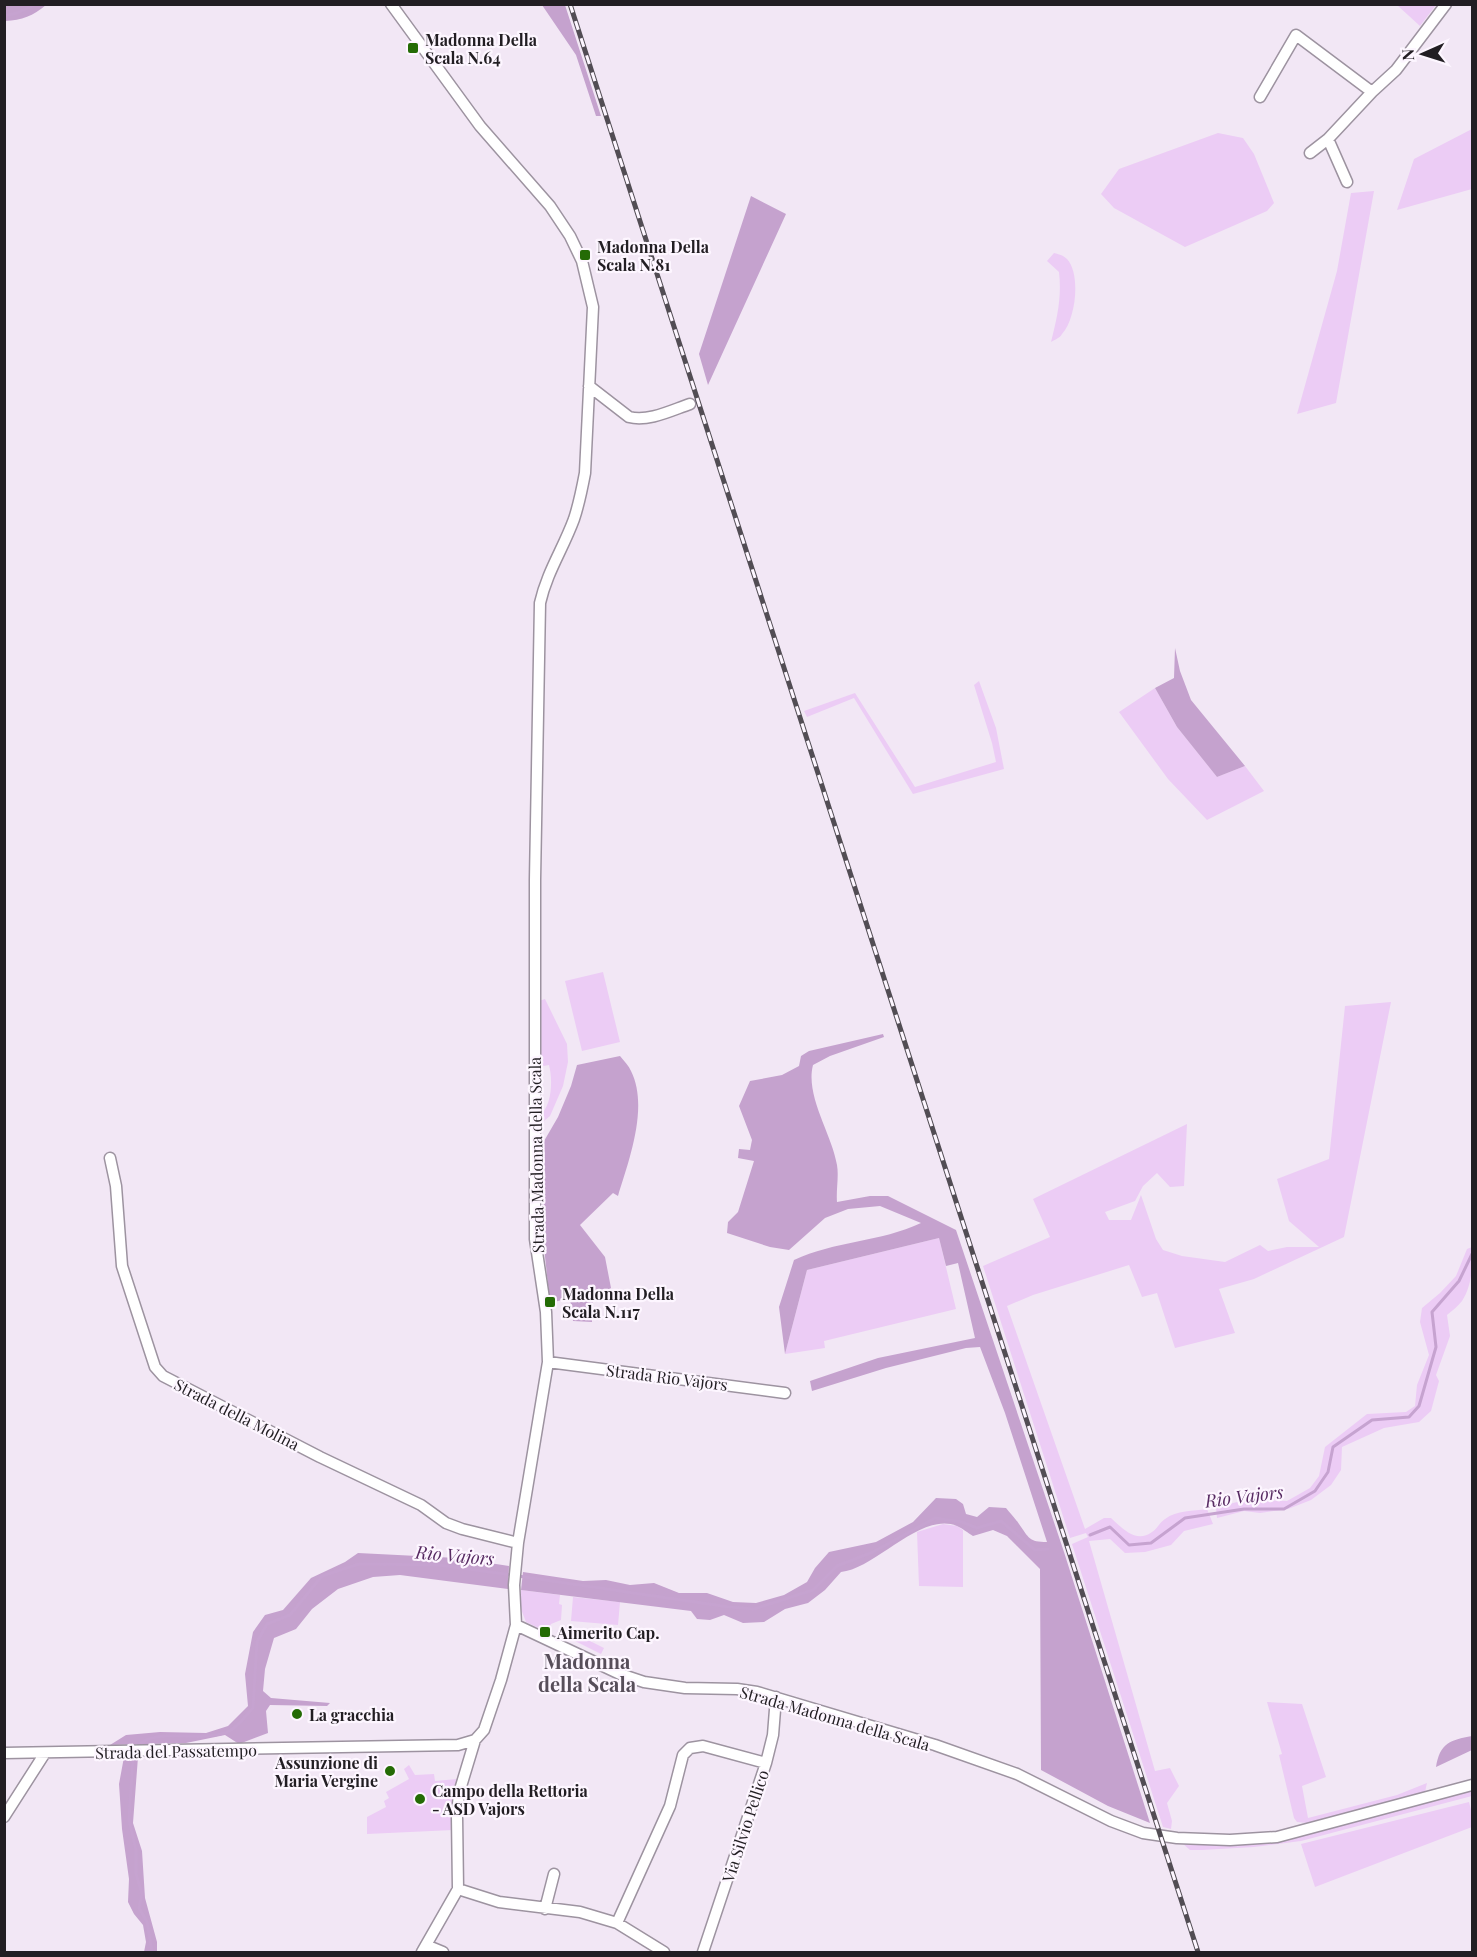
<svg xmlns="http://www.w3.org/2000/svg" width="1477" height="1957" viewBox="0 0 1477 1957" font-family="'Playfair Display',serif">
<rect width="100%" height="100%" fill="#f2e7f5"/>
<!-- green -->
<path fill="#ecccf5" d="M1397 5H1436L1420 26Z
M1472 129V189L1397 210 1414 159Z
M1218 133 1243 138 1254 154 1274 203 1267 211 1185 247 1114 208 1101 194 1119 169Z
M1374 191 1336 403 1297 414 1337 271 1351 193Z
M1054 253C1058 254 1063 255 1067 259 1081 274 1076 319 1062 334 1060 338 1054 340 1051 342 1057 318 1062 297 1059 272L1047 261Z
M979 681 996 728 1004 769 913 794 854 698 807 717 804 711 855 693 915 787 996 762 992 743 974 685Z
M1155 688 1177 727 1217 777 1245 766 1264 791 1207 820 1168 779 1119 712Z
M603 972 620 1042 582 1051 565 981Z
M545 999 567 1044 568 1062 563 1086 550 1116 539 1125V1116C552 1107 553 1080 549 1065L538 1067 539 1001Z
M1391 1002 1344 1237 1254 1279 1219 1289 1235 1333 1175 1348 1157 1293 1142 1297 1129 1265 1033 1295 1007 1306 1085 1529 1104 1518H1111C1122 1528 1136 1544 1152 1532 1157 1529 1160 1522 1165 1519 1177 1510 1193 1511 1207 1509L1213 1524 1184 1531 1171 1545 1145 1552 1125 1553 1110 1539 1089 1541 1155 1771 1170 1768 1179 1786 1167 1803 1172 1821 1171 1829 1163 1827 1072 1544 1088 1537 1086 1533 1070 1538 983 1266 1050 1237 1033 1199 1187 1124 1184 1186 1170 1187 1157 1173 1143 1186 1135 1201 1105 1212 1109 1220H1131L1141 1195 1156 1239 1163 1250 1182 1256 1225 1262 1260 1245 1268 1251 1287 1247H1319L1289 1221 1277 1179 1329 1159 1345 1006Z
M939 1238 956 1309 824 1341 825 1348 785 1354 807 1270Z
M1472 1247C1473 1265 1472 1286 1462 1301 1458 1306 1452 1311 1447 1315L1450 1336 1436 1375 1439 1381 1431 1411 1419 1422 1384 1428 1342 1447 1341 1470 1331 1485 1311 1500 1288 1509 1260 1513 1244 1511 1217 1518 1216 1507 1246 1500 1287 1501 1310 1488 1319 1476 1325 1447 1367 1414 1406 1412 1415 1406 1417 1385 1429 1355 1420 1322 1422 1308 1440 1293 1456 1276 1467 1249Z
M943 1524 957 1526 963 1530V1587L919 1586 917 1532Z
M521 1590 560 1595 559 1604 562 1605 561 1620 551 1624 547 1632 526 1622 521 1609Z
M573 1597 620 1602 618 1625 571 1621Z
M559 1629 572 1635 574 1633 604 1648 601 1654 557 1632Z
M1267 1702 1302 1704 1326 1777 1302 1786 1308 1818 1397 1795 1427 1783 1425 1792 1307 1823 1297 1822 1294 1818 1279 1755 1282 1754Z
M409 1765 415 1775 434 1774 435 1781 457 1779 454 1787 453 1830 367 1834V1817L386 1807 384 1801 389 1798 386 1792 409 1779 404 1769Z
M1472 1788V1796L1301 1841 1254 1847 1202 1850H1190L1182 1843 1262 1841Z
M1469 1802 1472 1814V1827L1315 1887 1301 1844Z"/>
<!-- forest -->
<path fill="#c5a2ce" d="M4 5 8 4 46 5C33 16 22 20 5 21Z
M542 5H565L601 116H596L576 55Z
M751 196 786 214 708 385 699 354Z
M1175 648 1180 671 1191 700 1245 766 1217 777 1177 727 1155 688 1174 678Z
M883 1034 884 1037 830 1056 813 1065C805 1096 832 1134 837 1165 839 1176 836 1191 837 1202L870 1196H888L956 1230 1064 1552 1150 1823 1108 1806 1041 1770 1040 1569 1007 1536 993 1530 973 1536C968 1533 962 1528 957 1526 921 1511 875 1569 841 1572L825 1590 808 1603 785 1609 764 1622 743 1623 724 1615 710 1620 697 1619 691 1611 521 1590 523 1572 583 1581 606 1580 630 1585 654 1583 679 1593H707L733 1602 756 1603 784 1595 807 1582 815 1568 829 1552 876 1542 913 1522 936 1498 956 1499 963 1504 966 1514 977 1517 989 1507 1006 1508C1010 1513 1015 1518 1019 1524 1029 1538 1029 1542 1047 1542L1005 1413 980 1347 966 1348 886 1368 812 1391 810 1381 878 1358 975 1338 958 1263 946 1266 939 1238 807 1270 785 1354 779 1307 794 1260C834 1241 881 1242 921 1223L880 1206 848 1209 825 1218 789 1250 770 1247 727 1233 728 1222 738 1212 754 1161 738 1158 739 1149 750 1150 752 1140 739 1106 750 1081 782 1075 799 1066 801 1056 809 1051Z
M620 1056C624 1061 629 1066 631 1071 649 1107 629 1160 618 1196L613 1193 580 1225 605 1257 611 1288 592 1303V1322L573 1321 570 1298 550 1303 543 1238 540 1148 558 1117 571 1086 577 1065Z
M358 1553 457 1558 509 1566 508 1589 400 1575 373 1577 338 1589 312 1609 296 1629 274 1638 265 1669 263 1691 271 1698 330 1703 327 1706 270 1705 266 1711 268 1733 239 1744 225 1735 186 1743 110 1745 126 1735 160 1732 206 1733 228 1726 248 1706 245 1674 253 1632 265 1615 283 1610 311 1578 345 1562Z
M1472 1736V1750L1436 1767C1440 1743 1450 1740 1472 1736Z
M124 1757H138L133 1823 142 1851 145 1898 157 1942V1952H144L146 1942 143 1925 134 1914 128 1902 129 1879 122 1829 119 1784Z"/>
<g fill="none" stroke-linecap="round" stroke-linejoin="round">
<!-- stream -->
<path stroke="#c6a3d0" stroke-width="3" d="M4 16 17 13 36 4
M1090 1535 1110 1527 1129 1545 1151 1543 1185 1518 1244 1509H1284L1315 1491 1328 1472 1333 1447 1372 1420 1409 1417 1419 1406 1436 1347 1432 1312 1459 1281 1472 1254
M518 1576 729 1607 754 1609 813 1590 837 1566 873 1552 935 1518 962 1522 977 1528 1001 1521 1035 1550 1048 1549
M138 1746C154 1726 204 1744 229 1731 238 1727 246 1715 253 1708L257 1642 267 1624 290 1615 322 1576 359 1564 439 1565 512 1575
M135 1752 133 1758 129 1820 136 1850V1874L142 1894 139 1908 147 1922 152 1952"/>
<defs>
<path id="minor" d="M1260 97 1296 35 1372 92
M1328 139 1347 182
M1310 153 1328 139 1372 92 1396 70 1446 4
M589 386 629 417C649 422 672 410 690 404
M110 1158 116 1186 122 1266 155 1367 163 1376 320 1457 421 1505 446 1523 462 1529 518 1543
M548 1362 785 1393
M516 1625 620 1674 644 1682 685 1688 737 1689 757 1692 935 1745 1017 1774 1111 1821 1143 1833 1177 1838 1230 1840 1277 1837 1472 1785
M4 1753 458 1745 475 1740 484 1730 501 1680 516 1625 514 1585 518 1543 548 1362 546 1312 535 1239V880L540 603C547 572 563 549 574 519 579 504 582 489 585 473L593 307 582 261 570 236 550 206 480 126 391 4
M4 1817 45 1753
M458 1889 499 1902 580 1912 617 1923 664 1952
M545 1909 554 1874
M617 1923 670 1806 683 1755 690 1748 703 1746 766 1763
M426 1945 443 1952
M422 1952 458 1889 457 1816 459 1793 475 1740
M703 1952 766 1763 773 1735 776 1697"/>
</defs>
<!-- minor casing -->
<use href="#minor" stroke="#9d93a0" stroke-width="13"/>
<!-- minor -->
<use href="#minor" stroke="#fff" stroke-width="10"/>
<defs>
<path id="rail" d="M570 4 1198 1952"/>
</defs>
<!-- rail casing -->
<use href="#rail" stroke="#524d54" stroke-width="5"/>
<!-- rail -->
<use href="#rail" stroke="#fdf6ff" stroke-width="3" stroke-dasharray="9" stroke-linecap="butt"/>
</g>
<!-- markers -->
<g fill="#246b05" stroke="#fdf6ff" stroke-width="2">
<rect x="407" y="42" width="12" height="12" rx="3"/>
<rect x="579" y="249" width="12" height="12" rx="3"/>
<rect x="544" y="1296" width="12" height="12" rx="3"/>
<rect x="539" y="1626" width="12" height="12" rx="3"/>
<circle cx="297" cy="1714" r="6"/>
<circle cx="390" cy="1771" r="6"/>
<circle cx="420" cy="1799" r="6"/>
</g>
<g text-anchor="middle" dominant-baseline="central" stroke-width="4.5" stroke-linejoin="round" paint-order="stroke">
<!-- poi labels -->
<g font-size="16" font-weight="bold" fill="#221e23" stroke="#fdf6ff" text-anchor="start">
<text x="425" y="39">Madonna Della<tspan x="425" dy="18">Scala N.64</tspan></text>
<text x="597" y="246">Madonna Della<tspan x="597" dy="18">Scala N.81</tspan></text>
<text x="562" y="1293">Madonna Della<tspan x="562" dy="18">Scala N.117</tspan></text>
<text x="557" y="1632">Aimerito Cap.</text>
<text x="309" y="1714">La gracchia</text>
<text x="378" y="1762" text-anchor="end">Assunzione di<tspan x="378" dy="18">Maria Vergine</tspan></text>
<text x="432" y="1790">Campo della Rettoria<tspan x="432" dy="18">- ASD Vajors</tspan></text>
</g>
<!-- street labels -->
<g font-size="16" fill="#221e23" stroke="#fdf6ff">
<text transform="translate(536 1155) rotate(-91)">Strada Madonna della Scala</text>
<text transform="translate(667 1377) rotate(7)">Strada Rio Vajors</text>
<text transform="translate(237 1414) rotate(27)">Strada della Molina</text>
<text transform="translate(835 1718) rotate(16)">Strada Madonna della Scala</text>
<text transform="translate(176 1751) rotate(-1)">Strada del Passatempo</text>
<text transform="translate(745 1826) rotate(-72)">Via Silvio Pellico</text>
</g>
<!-- water labels -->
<g font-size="18" font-style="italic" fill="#582b63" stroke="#fdf6ff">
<text transform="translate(1244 1496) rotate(-7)">Rio Vajors</text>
<text transform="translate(455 1555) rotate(5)">Rio Vajors</text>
</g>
<!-- quarter labels -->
<g font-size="20" font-weight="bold" fill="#574e5a" stroke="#fdf6ff">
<text x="587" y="1660">Madonna<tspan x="587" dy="23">della Scala</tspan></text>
</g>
</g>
<!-- border -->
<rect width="1477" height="1957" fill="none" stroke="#221e23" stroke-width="12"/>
<!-- north arrow -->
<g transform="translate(1423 54) rotate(267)" stroke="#fdf6ff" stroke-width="4.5" paint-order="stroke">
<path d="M0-4.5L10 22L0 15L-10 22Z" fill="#221e23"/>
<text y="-9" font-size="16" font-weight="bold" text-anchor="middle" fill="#221e23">N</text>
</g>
</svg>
